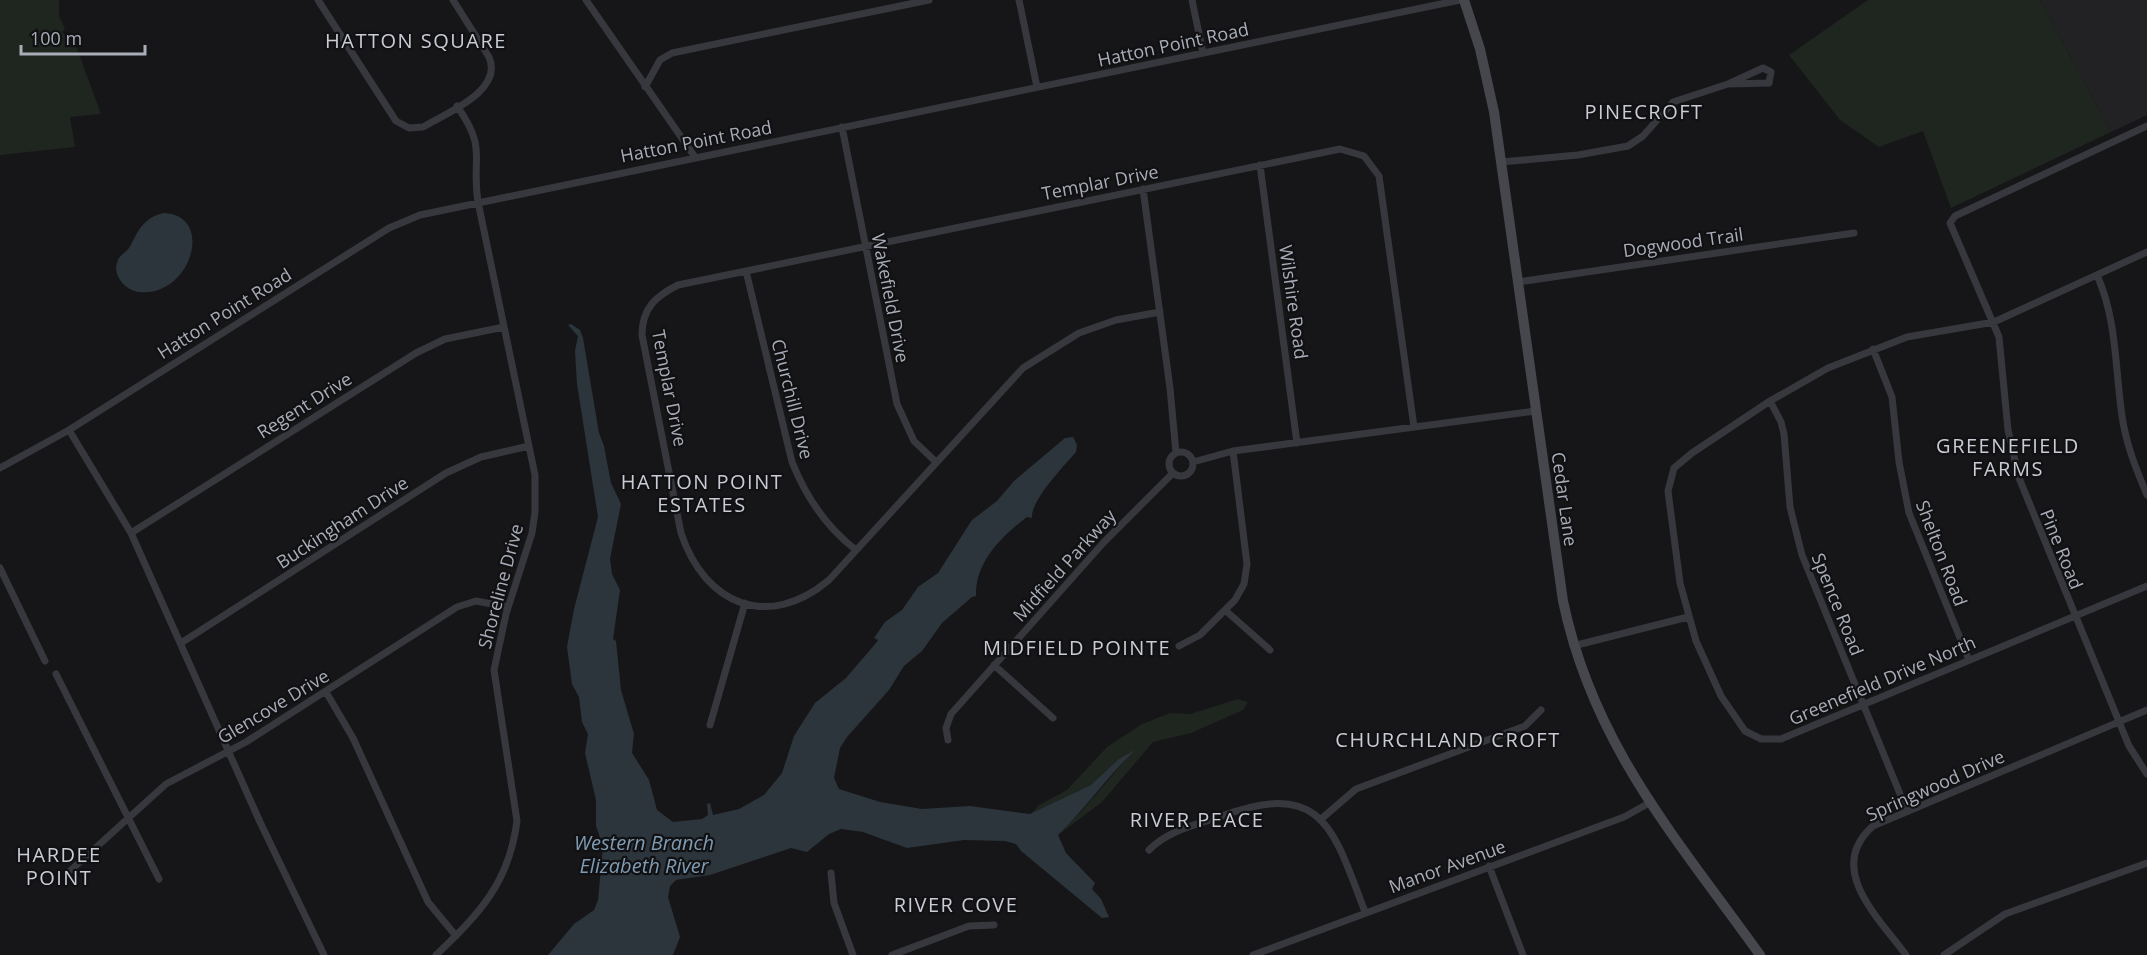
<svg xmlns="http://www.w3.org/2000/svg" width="2147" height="955" viewBox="0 0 2147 955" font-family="'Open Sans',sans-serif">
<rect width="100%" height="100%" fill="#161618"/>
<!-- built -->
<path fill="#222225" d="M2040 0H2147V115L2111 132Z"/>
<!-- green -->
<path fill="#1e261f" d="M0 0H59V16L65 29 62 32 75 43 101 114 70 117 75 147 0 155Z
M1868 0H2040L2111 132 1951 208 1923 131 1879 147 1840 120 1789 55Z
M1238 699 1248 702 1243 710 1191 733 1153 742 1102 802 1058 835C1085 809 1108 780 1132 752L1091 785 1031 814 1039 805 1067 790 1107 747 1142 724 1170 713 1190 714Z"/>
<!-- water -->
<path fill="#2c353c" d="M163 213C216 214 191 298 139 292 124 290 110 273 119 258 122 254 126 252 129 248 135 238 138 228 147 221 151 217 157 215 163 213Z
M571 324 580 330 583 338 599 433 604 446 611 483 621 504 610 559 612 574 620 590 613 639 616 641 621 690 634 734 632 753 649 780 657 810 673 822 702 819 708 815 707 804 710 803 713 815 739 809 764 795 782 773 794 736 815 703 846 678 876 643 878 640 874 638 885 622 902 610 918 587 938 573 972 520 997 501 1014 481 1065 438 1073 437 1077 445 1076 452C1064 466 1030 501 1032 518L1027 517C1002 536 975 562 976 596L972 597 942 623 922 651 904 666 889 690 847 737 840 748 834 778 839 789 880 802 922 809 970 806 1030 814 1091 785 1119 759 1135 750C1107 777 1086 808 1058 835L1066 853 1095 883 1092 889 1101 899 1109 917 1102 918 1021 851 1016 844 1005 841 964 840 907 848 863 832 841 829 829 834 807 852 791 848 710 875 676 880 670 886 668 897 680 937 673 955H548L574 924 594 910 598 900 603 846 596 826V800L585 753 588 734 582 722 579 697 572 684 567 647 574 609 598 517 577 384 575 351 578 336 568 325Z"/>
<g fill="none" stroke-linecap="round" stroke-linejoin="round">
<!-- street -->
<path stroke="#37383d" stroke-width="7" d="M318 0 396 121 409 128 423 127C446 113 504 91 489 57L453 0
M586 0 695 157
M1019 0 1037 87
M1192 0 1203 53
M1763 68 1771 72 1769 83 1728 84Z
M645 87 660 60 672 53 929 0
M2147 126 1955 216 1950 223 1999 337 2008 430 2019 478 2129 746 2147 774
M842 127 897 404 914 441 936 462
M1501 162 1578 155 1628 146 1643 136 1673 102 1728 84
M1260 165 1297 443
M1143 189 1170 388 1176 453
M2147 252 1994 322 1907 337 1828 368 1770 401 1692 453 1674 468 1668 491 1680 583 1696 641 1721 696 1745 731 1761 739H1781L2147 586
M746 271 792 462C806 497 826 527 856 550
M2097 275C2117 320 2115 368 2122 416 2126 444 2136 469 2147 495
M1518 282 1854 233
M1160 312 1116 320 1079 333 1023 368 829 580C768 631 705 605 681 533L642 335C642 308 656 296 678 285L1340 149 1364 156 1379 176 1414 427
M1873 349 1892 397 1899 462 1909 513 1969 660
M1770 401 1781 422 1784 434 1790 507 1802 555 1907 811
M69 430 131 533 260 822 324 955
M1169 464a12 12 0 1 1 24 0a12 12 0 1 1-24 0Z
M1193 462 1233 451 1536 411
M0 468 69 430 389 228 420 215 1460 0
M131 533 416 353 445 339 504 327
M0 568 45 661
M1225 610 1270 650
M181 643 446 473 481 457 529 446
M1179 646 1200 635 1235 600 1244 584 1247 564 1233 451
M1573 646 1688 617
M994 665 1053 718
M56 674 159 879
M326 692 353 738 428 902 456 936
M710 725 745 603
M948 740 946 728 951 714 1104 542 1173 473
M1320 820 1356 789 1525 726 1541 710
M1149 850C1167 831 1195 825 1219 817 1323 778 1333 828 1365 912
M1489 866 1523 955
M70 871 166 784 246 742 457 607 476 601 508 607
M831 873 834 903 853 955
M436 955C480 913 509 883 517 821L494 670 506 614 532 533 535 512V475L478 202C471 156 488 150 457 106
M892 955 969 926 994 925
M1253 955 1624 817 1651 802
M1906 955C1878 917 1825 868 1873 826L2147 710
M1944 955 2005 914 2147 863"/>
<!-- secondary -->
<path stroke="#45474d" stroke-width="10" d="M1464 0 1480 49 1494 112 1563 601C1593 745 1677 839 1760 955"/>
</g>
<g text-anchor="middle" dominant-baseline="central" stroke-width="4.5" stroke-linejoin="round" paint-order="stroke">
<!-- street labels -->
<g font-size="18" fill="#a8adb8" stroke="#111113">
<text transform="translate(1173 44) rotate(-12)">Hatton Point Road</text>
<text transform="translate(696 141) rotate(-11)">Hatton Point Road</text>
<text transform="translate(1100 182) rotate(-11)">Templar Drive</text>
<text transform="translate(1683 242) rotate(-8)">Dogwood Trail</text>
<text transform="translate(891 298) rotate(79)">Wakefield Drive</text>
<text transform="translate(1294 302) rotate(82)">Wilshire Road</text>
<text transform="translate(224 313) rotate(-32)">Hatton Point Road</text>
<text transform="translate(670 388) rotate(79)">Templar Drive</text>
<text transform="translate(793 399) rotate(76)">Churchill Drive</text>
<text transform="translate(304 405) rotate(-32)">Regent Drive</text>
<text transform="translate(1565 499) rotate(82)">Cedar Lane</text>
<text transform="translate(342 522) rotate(-33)">Buckingham Drive</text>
<text transform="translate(2062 549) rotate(68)">Pine Road</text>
<text transform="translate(1942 553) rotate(69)">Shelton Road</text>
<text transform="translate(1064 565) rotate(-48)">Midfield Parkway</text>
<text transform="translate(500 586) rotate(-75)">Shoreline Drive</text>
<text transform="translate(1838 604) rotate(68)">Spence Road</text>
<text transform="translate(1882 680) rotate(-23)">Greenefield Drive North</text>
<text transform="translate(273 706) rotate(-31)">Glencove Drive</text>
<text transform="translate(1935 785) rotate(-24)">Springwood Drive</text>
<text transform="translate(1447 866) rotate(-20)">Manor Avenue</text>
</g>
<!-- neighbourhood labels -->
<g font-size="20" letter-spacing="1.5" fill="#c9ccd4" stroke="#111113">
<text x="416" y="40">HATTON SQUARE</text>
<text x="1644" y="111">PINECROFT</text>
<text x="2008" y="445">GREENEFIELD<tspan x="2008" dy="23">FARMS</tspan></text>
<text x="702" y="481">HATTON POINT<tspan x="702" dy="23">ESTATES</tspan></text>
<text x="1077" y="647">MIDFIELD POINTE</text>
<text x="1448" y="739">CHURCHLAND CROFT</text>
<text x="1197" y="819">RIVER PEACE</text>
<text x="59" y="854">HARDEE<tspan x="59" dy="23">POINT</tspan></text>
<text x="956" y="904">RIVER COVE</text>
</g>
<!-- water labels -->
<g font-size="20" font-style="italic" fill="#7f9bb3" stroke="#111113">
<text x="644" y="842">Western Branch<tspan x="644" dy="23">Elizabeth River</tspan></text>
</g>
</g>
<!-- scale -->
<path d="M21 45v9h124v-9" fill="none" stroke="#a8adb8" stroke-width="3"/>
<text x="30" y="45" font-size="18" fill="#a8adb8" stroke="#111113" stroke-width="4.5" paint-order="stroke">100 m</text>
</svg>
